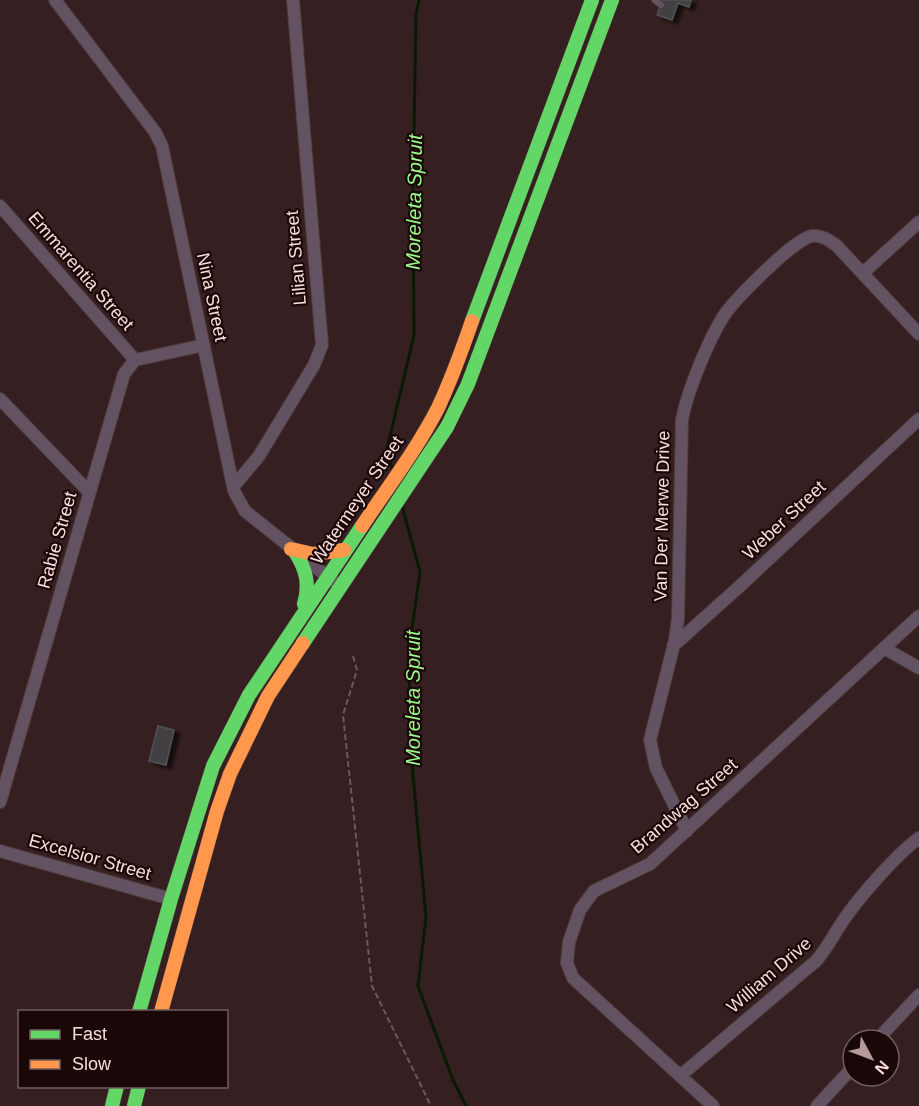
<svg xmlns="http://www.w3.org/2000/svg" width="919" height="1106" viewBox="0 0 919 1106" font-family="Arial,sans-serif">
<defs>
<filter id="shadow"><feDropShadow dx="5.5" dy="3.5" stdDeviation="1.5" flood-color="#0009"/></filter>
</defs>
<rect width="100%" height="100%" fill="#361f20"/>
<g fill="none" stroke-linecap="round" stroke-linejoin="round">
<!-- stream -->
<path stroke="#081a04" stroke-width="3" d="M393 471 387 449 414 335 413 191 416 14 419 0
M402 506 420 572 409 650 410 743 426 917 418 986 453 1080 466 1106"/>
</g>
<!-- building -->
<path fill="#434142" stroke="#505253" stroke-width="1.5" filter="url(#shadow)" d="M662 0H691L689 7 678 3 672 20 657 15Z
M158 726 174 730 166 765 149 761Z"/>
<g fill="none" stroke-linecap="round" stroke-linejoin="round">
<defs>
<path id="lane" d="M655 0 661 5"/>
<path id="street" d="M55 0 155 132 162 146 234 491 245 511 333 581
M0 206 135 360
M863 273 919 222
M0 399 89 492
M233 487 259 456 314 365 322 345 293 0
M673 646 740 586 919 419
M884 648 919 668
M0 802 124 374 135 360 204 345
M687 831 656 768 650 740 675 640 678 618 682 420C687 392 708 341 723 317 733 301 795 238 812 236 822 235 829 240 837 246L919 334
M0 851 171 899
M877 1040 919 995
M680 1076 816 961C828 947 835 932 845 918 861 895 897 854 919 838
M713 1106 573 978 567 963 569 942 580 910 594 891 650 864 919 616
M817 1106 853 1067"/>
<path id="fast" d="M472 321 592 0
M295 552C306 569 310 584 304 604
M303 643 447 427 468 384 612 0
M139 1012 171 899 213 766 249 695 362 526
M112 1106 117 1086
M134 1106 139 1086"/>
<path id="slow" d="M362 526C388 487 417 449 438 408 451 380 462 350 472 321
M291 549 313 554 344 550
M161 1012 217 811 230 774 268 696 303 643"/>
</defs>
<!-- lane casing -->
<use href="#lane" stroke="#503b3c" stroke-width="8"/>
<!-- street casing -->
<use href="#street" stroke="#503b3c" stroke-width="14"/>
<!-- fast casing -->
<use href="#fast" stroke="#503b3c" stroke-width="15"/>
<!-- slow casing -->
<use href="#slow" stroke="#503b3c" stroke-width="15"/>
<!-- path -->
<path stroke="#685860" stroke-width="2" stroke-dasharray="6 3" stroke-linecap="butt" d="M353 656 357 670 343 715 372 986 431 1106"/>
<!-- lane -->
<use href="#lane" stroke="#635362" stroke-width="6"/>
<!-- street -->
<use href="#street" stroke="#635362" stroke-width="12"/>
<!-- fast -->
<use href="#fast" stroke="#63d668" stroke-width="14"/>
<!-- slow -->
<use href="#slow" stroke="#ff974d" stroke-width="14"/>
</g>
<g text-anchor="middle" dominant-baseline="central" stroke-width="4.5" stroke-linejoin="round" paint-order="stroke">
<!-- street labels -->
<g font-size="18" fill="#f9dcdb" stroke="#1a0808">
<text transform="translate(296 258) rotate(-95)">Lilian Street</text>
<text transform="translate(81 271) rotate(49)">Emmarentia Street</text>
<text transform="translate(212 297) rotate(78)">Nina Street</text>
<text transform="translate(357 500) rotate(-56)">Watermeyer Street</text>
<text transform="translate(662 516) rotate(-89)">Van Der Merwe Drive</text>
<text transform="translate(784 520) rotate(-43)">Weber Street</text>
<text transform="translate(57 540) rotate(-74)">Rabie Street</text>
<text transform="translate(684 806) rotate(-41)">Brandwag Street</text>
<text transform="translate(90 857) rotate(16)">Excelsior Street</text>
<text transform="translate(769 975) rotate(-41)">William Drive</text>
</g>
<!-- water labels -->
<g font-size="20" font-style="italic" fill="#9bfb8a" stroke="#1a0808">
<text transform="translate(414 202) rotate(-89)">Moreleta Spruit</text>
<text transform="translate(413 698) rotate(-90)">Moreleta Spruit</text>
</g>
</g>
<!-- legend -->
<rect x="18" y="1010" width="210" height="78" fill="#1a0808" stroke="#735d5c" stroke-width="1.5"/>
<rect x="30" y="1030" width="30" height="9" fill="#63d668" stroke="#735d5c" stroke-width="1.5"/>
<text x="72" y="1040" font-size="18" fill="#f9dcdb">Fast</text>
<rect x="30" y="1060" width="30" height="9" fill="#ff974d" stroke="#735d5c" stroke-width="1.5"/>
<text x="72" y="1070" font-size="18" fill="#f9dcdb">Slow</text>
<!-- north arrow -->
<g transform="translate(871 1058) rotate(131)"><circle r="28" fill="#1a0808" stroke="#735d5c" stroke-width="1.5"/>
<path d="M0-4.5L10 22L0 15L-10 22Z" fill="#b59a9a"/>
<text y="-9" font-size="16" font-weight="bold" text-anchor="middle" fill="#f9dcdb">N</text>
</g>
</svg>
